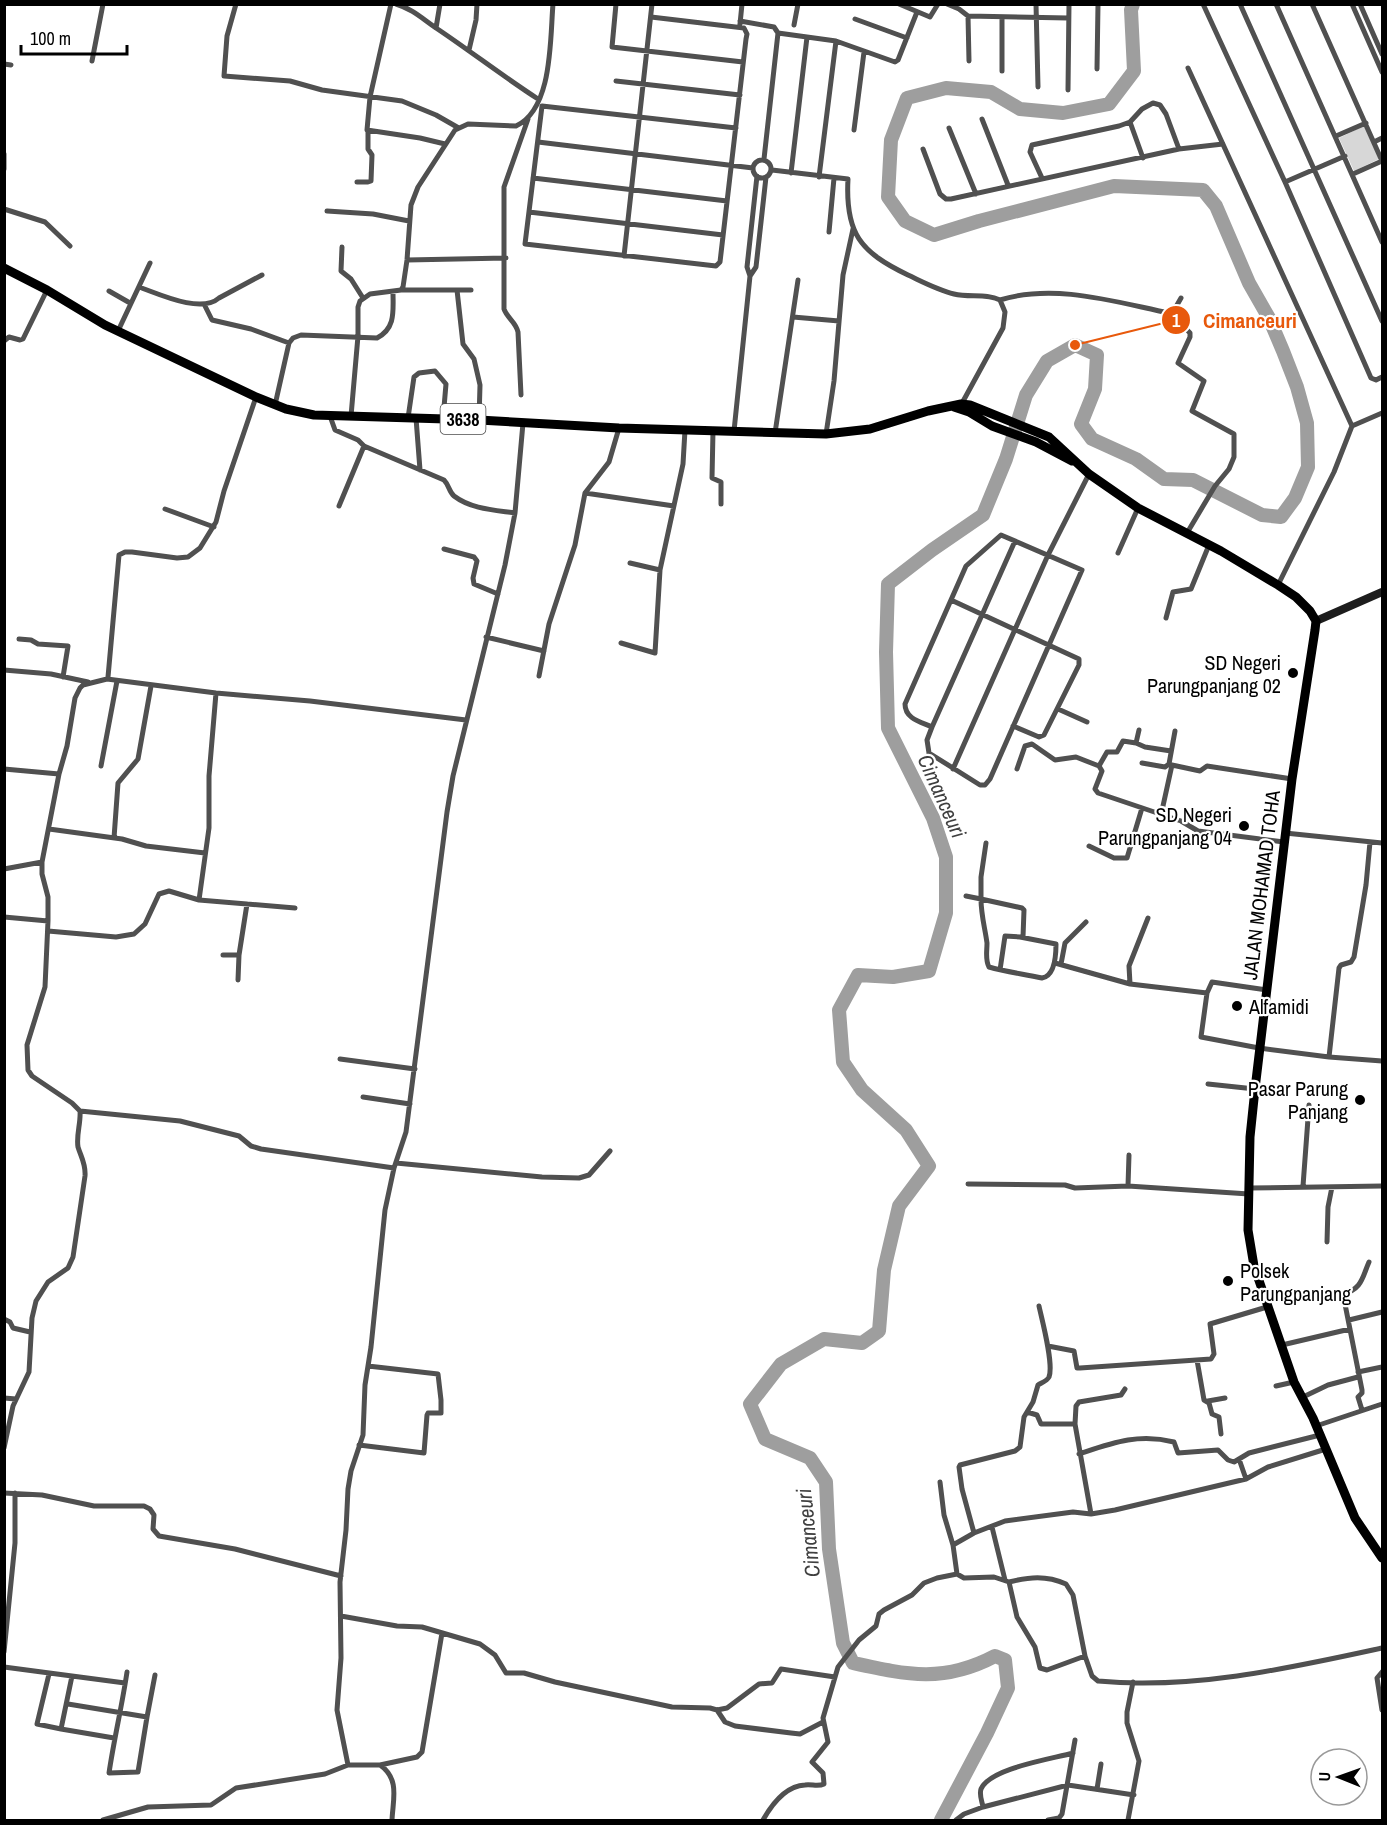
<svg xmlns="http://www.w3.org/2000/svg" width="1387" height="1825" viewBox="0 0 1387 1825" font-family="'Archivo Narrow',sans-serif">
<rect width="100%" height="100%" fill="#fff"/>
<!-- green -->
<path fill="#d7d7d7" d="M1364 126 1379 159 1354 171 1339 138Z"/>
<g fill="none" stroke-linecap="round" stroke-linejoin="round">
<!-- river -->
<path stroke="#9e9e9e" stroke-width="14" d="M941 1820 987 1733 1008 1688 1005 1660 995 1656C944 1683 908 1675 853 1663L843 1643 829 1549 826 1482 810 1458 765 1439 750 1404 781 1364 824 1339 862 1343 879 1331 884 1270 899 1206 929 1166 906 1130 862 1090 843 1062 839 1010 858 975 893 977 929 971 946 913V857L933 818 888 728 886 652 888 584 932 550 983 515 1006 459 1026 395 1047 361 1075 345 1097 355 1095 389 1081 424 1092 439 1136 459 1164 479 1193 480 1262 515 1281 517 1295 498 1308 467 1307 423 1297 387 1283 351 1269 318 1249 283 1216 206 1203 190 1114 186 979 221 934 235 905 221 888 197 891 140 907 98 946 88 991 92 1020 109 1063 113 1109 104 1134 71 1131 10 1133 4"/>
<!-- street -->
<path stroke="#505050" stroke-width="5" d="M236 4 227 36 224 76 290 81 322 90 402 101 436 115 457 127
M391 4 370 97 367 130 420 138 445 144
M396 4C413 9 425 21 439 30 473 53 504 77 538 99
M616 4 612 47 743 62
M899 4 930 17 938 4
M947 4 959 9 968 16 1068 18
M1036 4 1038 87
M1203 4 1285 182 1371 378 1376 380 1382 377
M1240 4 1382 321
M1276 4 1382 242
M1312 4 1382 161
M1352 4 1382 72
M1360 4 1382 54
M968 16 969 61
M651 17 744 28 747 34 746 39 720 262 716 266 525 244 542 106 736 128
M1002 17V71
M855 19 907 38
M740 21 774 27 778 33 836 41 895 62 898 60 917 12
M740 24 742 4
M794 25 798 4
M436 28 440 4
M469 50 476 20 477 4
M92 61 103 4
M4 64 11 65
M1188 68 1352 426
M1097 69 1098 4
M616 81 740 95
M1068 90 1069 4
M982 119 1008 185
M1130 122 1142 109 1153 103 1160 105 1166 114 1179 149
M949 128 976 194
M854 130 864 52
M1336 136 1366 123
M538 142 753 168
M1374 142 1382 138
M923 149 940 194 946 199H951L1179 149 1223 144
M4 154V169
M764 159 778 33
M753 169a9 9 0 1 1 18 0a9 9 0 1 1-18 0Z
M772 170 848 179C845 233 860 252 908 275 923 282 938 290 954 294 969 298 986 293 1000 300L1005 312 1003 328 961 405
M791 173 807 37
M1353 174 1382 161
M819 177 836 41
M533 178 727 201
M1042 178 1030 152 1032 145 1119 126 1130 122 1143 158
M357 182H368L371 181 372 155 368 149V131
M1285 182 1345 156
M4 209 45 222 70 246
M327 211 373 214 409 221
M529 212 723 235
M829 232 834 178
M342 247 341 271 351 279 363 298
M624 256 652 4
M407 260 506 258
M750 276 756 267 766 177
M139 287C159 294 201 314 219 298L262 275
M401 290H471
M457 290 463 344 474 359 480 385 479 420
M109 291 130 303
M1000 300C1055 283 1115 302 1169 313L1173 312 1181 298
M204 304 212 320 251 329 289 343
M1171 313 1190 333V337L1178 363 1204 381 1192 411 1234 434V457L1229 469 1215 486 1187 533
M793 317 839 321
M118 331 150 263
M4 341 9 337 20 340 23 339 47 290
M521 395 518 332C516 322 507 318 504 309V187L528 119
M275 405 289 343 293 338 301 335 377 338C396 328 393 311 393 292
M330 416 335 430 358 440 364 446 444 480C449 485 449 492 454 496 471 509 494 510 515 513
M351 416 358 336V307L360 301 370 294 401 290 403 287 407 260 411 205 418 187 455 130 468 124 516 126C553 109 550 38 553 4
M408 418 414 377 419 373 435 371 446 384 443 419
M416 418 420 470
M713 431 712 478 721 482V504
M734 431 750 276 747 267 757 176
M775 433 798 280
M826 434 834 381 843 275 853 229
M585 493 674 506
M339 506 364 446
M165 509 214 527
M1001 535 1082 570 990 779 985 785H980L929 753 927 740 932 727C921 722 905 719 905 704L966 566Z
M444 549 474 557 477 561 473 578 474 584 498 594
M1118 553 1138 508
M630 563 660 570
M1278 585 1334 472 1352 426 1382 413
M951 600 1079 659V665L1044 735 1039 737 1013 726
M1166 618 1173 592 1191 589 1209 545
M486 637 544 651
M19 639 31 640 38 644 68 646 63 677
M621 643 655 653 660 570 683 464 685 430
M4 670 51 674 88 682
M539 676 549 624 575 545 585 493 609 462 619 428
M107 679 216 693 310 701 466 720
M1058 709 1087 722
M932 727 1015 541
M1136 743 1145 747 1171 751
M1142 763 1165 767 1169 764
M1172 765 1200 771 1207 766 1292 779
M101 766 117 681
M1099 766 1107 752H1117L1123 741 1136 743 1139 730
M4 769 59 774
M953 769 1048 555 1089 474
M1017 769 1025 746 1032 744 1055 760 1076 757 1099 766 1102 771 1095 789 1098 793 1181 821 1198 831 1284 842
M1161 815 1172 765 1169 764 1175 731
M49 829 122 839 146 846 205 853
M1285 833 1382 843
M114 838 118 783 138 759 151 686
M986 843 981 877V899L1022 908 1024 910 1023 937
M1089 846 1114 858H1127L1142 808
M4 869 42 862
M966 896 981 899C981 915 985 928 987 943 987 952 985 960 989 967 1006 972 1024 974 1042 978 1055 976 1056 955 1056 944L1020 937 1005 936 1000 970
M199 900 209 828V776L216 693
M4 917 48 921
M48 931 116 937 134 934 145 924 159 894 169 891 199 900 295 908
M223 955H239
M1055 963 1130 984 1207 993
M1061 964 1065 943 1086 922
M238 980 239 955 247 904
M1130 984 1129 966 1148 918
M1267 990 1212 982 1207 993 1201 1037 1259 1048 1329 1057 1382 1061
M1329 1057 1339 968 1341 965 1351 962 1354 957 1366 885 1370 842
M340 1059 415 1069
M1208 1084 1255 1089
M363 1097 410 1104
M80 1111 180 1121 239 1136 251 1146 261 1149 394 1168
M396 1163 542 1177 579 1178 589 1175 610 1151
M968 1184 1065 1185 1075 1188 1128 1186 1249 1194
M1128 1186 1129 1155
M1303 1186 1309 1105
M1249 1188 1382 1186
M1327 1242 1328 1207 1332 1187
M4 1319 10 1322 13 1328 30 1332
M1349 1320 1382 1312
M1282 1345 1350 1329
M1048 1346 1074 1351 1077 1368H1080L1211 1359 1214 1354 1210 1324 1267 1307
M1197 1360 1204 1400 1209 1403 1212 1414 1219 1417 1221 1434
M1358 1372 1382 1367
M1276 1386 1294 1382
M1303 1397 1328 1385 1358 1377
M4 1398 16 1399
M1208 1401 1225 1398
M1362 1410 1358 1397 1362 1393V1390L1343 1294C1362 1289 1362 1278 1369 1262
M1027 1412 1037 1415 1041 1424H1075L1076 1406 1079 1402 1121 1395 1125 1389
M1075 1424 1091 1514
M1316 1426 1382 1404
M359 1445 424 1453 427 1415 428 1413H441V1400L438 1374 368 1366
M4 1448 13 1406 29 1372 32 1318 36 1301 48 1282 68 1268 73 1257 85 1176C86 1164 81 1157 78 1147 76 1135 81 1123 80 1111L72 1103 32 1076 28 1070 27 1045 45 987 48 921V897L42 874V862L59 774 67 746 75 698 80 688 83 685 107 679 108 677 119 555 125 552H132L177 558 188 557 200 548 216 522 224 491 256 397
M1079 1454C1112 1443 1138 1433 1174 1442L1178 1453 1218 1450 1228 1460 1234 1462 1249 1453 1320 1435
M1239 1459 1246 1479
M940 1482 944 1515 953 1545
M4 1493 42 1495 94 1506H144L150 1509 154 1515 153 1529 159 1536 235 1549 341 1576
M992 1527 1005 1580
M974 1533 962 1489 959 1467 960 1465 1015 1451 1020 1447 1024 1417 1033 1402 1038 1385C1041 1383 1047 1381 1049 1377 1054 1364 1042 1320 1039 1306
M957 1574 953 1545 974 1533 1005 1521 1073 1512 1091 1514 1115 1510 1246 1479 1268 1467 1326 1449
M1009 1582C1029 1577 1046 1575 1066 1584L1073 1595 1085 1656
M341 1616 397 1626 422 1627 480 1644 495 1655 506 1673H524L555 1682 672 1707 710 1708 717 1710 727 1708 759 1684 772 1683 781 1669 835 1677
M4 1652 15 1543V1493
M4 1667 72 1676 61 1729 37 1724 49 1674
M1382 1672 1377 1678 1382 1710
M72 1676 125 1683
M68 1704 147 1717 138 1772 109 1773C114 1739 122 1706 127 1672
M717 1710 725 1722 735 1726 791 1733 800 1734 823 1722
M147 1717 155 1675
M61 1729 114 1738
M348 1765 337 1710 341 1658 340 1582 346 1530 348 1489 351 1471 363 1435 365 1385 371 1347 385 1210 394 1168 406 1132 447 812 453 776 505 565 515 513 523 423
M380 1765 417 1757 422 1752 442 1633
M1097 1789 1101 1764
M983 1807C982 1801 979 1795 981 1789 990 1768 1052 1759 1073 1753
M103 1820 148 1807 211 1805 236 1788 325 1774 348 1765H380C400 1779 393 1799 392 1820
M763 1820C772 1804 785 1786 805 1785 812 1784 818 1787 824 1784L823 1773 812 1762 828 1742 823 1718 838 1667 859 1640 876 1626 879 1614 884 1610 912 1595 924 1583 937 1578 957 1574 964 1578 994 1577 1009 1582 1017 1617 1035 1647 1040 1668 1047 1670 1085 1656 1092 1676 1098 1681C1193 1690 1290 1668 1382 1648
M956 1820 964 1814 983 1807 1068 1785 1134 1795
M1048 1820 1059 1818 1062 1814 1075 1740
M1128 1820 1139 1761 1127 1723V1712L1133 1682"/>
<!-- secondary -->
<path stroke="#1d1d1d" stroke-width="8" d="M1316 621 1382 592"/>
<!-- primary -->
<path stroke="#000" stroke-width="9" d="M4 268 47 290 105 325 256 397 286 409 314 415 479 420 619 428 826 434 870 429 928 411 961 404 970 405 1049 437 1089 474 1138 508 1221 551 1278 585 1296 597 1310 611 1316 621 1315 630 1292 779 1255 1089 1250 1137 1248 1230 1254 1266 1294 1382 1313 1418 1355 1518 1382 1558
M954 407 969 412 992 426 1036 442 1072 461"/>
</g>
<!-- markers -->
<g fill="#000" stroke="#fff" stroke-width="2">
<circle cx="1293" cy="673" r="6"/>
<circle cx="1244" cy="826" r="6"/>
<circle cx="1237" cy="1006" r="6"/>
<circle cx="1360" cy="1100" r="6"/>
<circle cx="1228" cy="1281" r="6"/>
</g>
<g text-anchor="middle" dominant-baseline="central" stroke-width="4.5" stroke-linejoin="round" paint-order="stroke">
<!-- shield labels -->
<rect fill="#fff" stroke="#4c4c4c" stroke-width="1.5" x="440.5" y="404" width="45" height="30" rx="4.5"/>
<g font-size="18" font-weight="bold" fill="#000">
<text x="463" y="419">3638</text>
</g>
<!-- poi labels -->
<g font-size="20" fill="#000" stroke="#fff" text-anchor="end">
<text x="1281" y="662">SD Negeri<tspan x="1281" dy="23">Parungpanjang 02</tspan></text>
<text x="1232" y="814">SD Negeri<tspan x="1232" dy="23">Parungpanjang 04</tspan></text>
<text x="1249" y="1006" text-anchor="start">Alfamidi</text>
<text x="1348" y="1088">Pasar Parung<tspan x="1348" dy="23">Panjang</tspan></text>
<text x="1240" y="1270" text-anchor="start">Polsek<tspan x="1240" dy="23">Parungpanjang</tspan></text>
</g>
<!-- street labels -->
<g font-size="20" fill="#000" stroke="#fff">
<text transform="translate(1261 885) rotate(-83)">JALAN MOHAMAD TOHA</text>
</g>
<!-- water labels -->
<g font-size="21" font-style="italic" fill="#3f3f3f" stroke="#fff">
<text transform="translate(942 796) rotate(66)">Cimanceuri</text>
<text transform="translate(808 1533) rotate(-96)">Cimanceuri</text>
</g>
</g>
<!-- callouts -->
<path fill="none" stroke="#e8590c" stroke-width="2" d="M1075 345L1176 320"/>
<g fill="#e8590c" stroke="#fff" stroke-width="2">
<circle cx="1075" cy="345" r="6"/>
<circle cx="1176" cy="320" r="15"/>
</g>
<g font-size="18" text-anchor="middle" font-weight="bold" fill="#fff">
<text x="1176" y="327">1</text>
</g>
<g font-size="21" text-anchor="middle" font-weight="bold" fill="#e8590c" stroke="#fff" stroke-width="4.5" stroke-linejoin="round" paint-order="stroke">
<text x="1250" y="328">Cimanceuri</text>
</g>
<!-- border -->
<rect width="1387" height="1825" fill="none" stroke="#000000" stroke-width="12"/>
<!-- north arrow -->
<g transform="translate(1339 1777) rotate(271)"><circle r="28" fill="#ffffff" stroke="#999999" stroke-width="1.5"/>
<path d="M0-4.5L10 22L0 15L-10 22Z" fill="#000000"/>
<text y="-9" font-size="16" font-weight="bold" text-anchor="middle" fill="#000000">U</text>
</g>
<!-- scale -->
<path d="M21 45v9h106v-9" fill="none" stroke="#000000" stroke-width="3"/>
<text x="30" y="45" font-size="18" fill="#000000" stroke="#ffffff" stroke-width="4.5" paint-order="stroke">100 m</text>
</svg>
